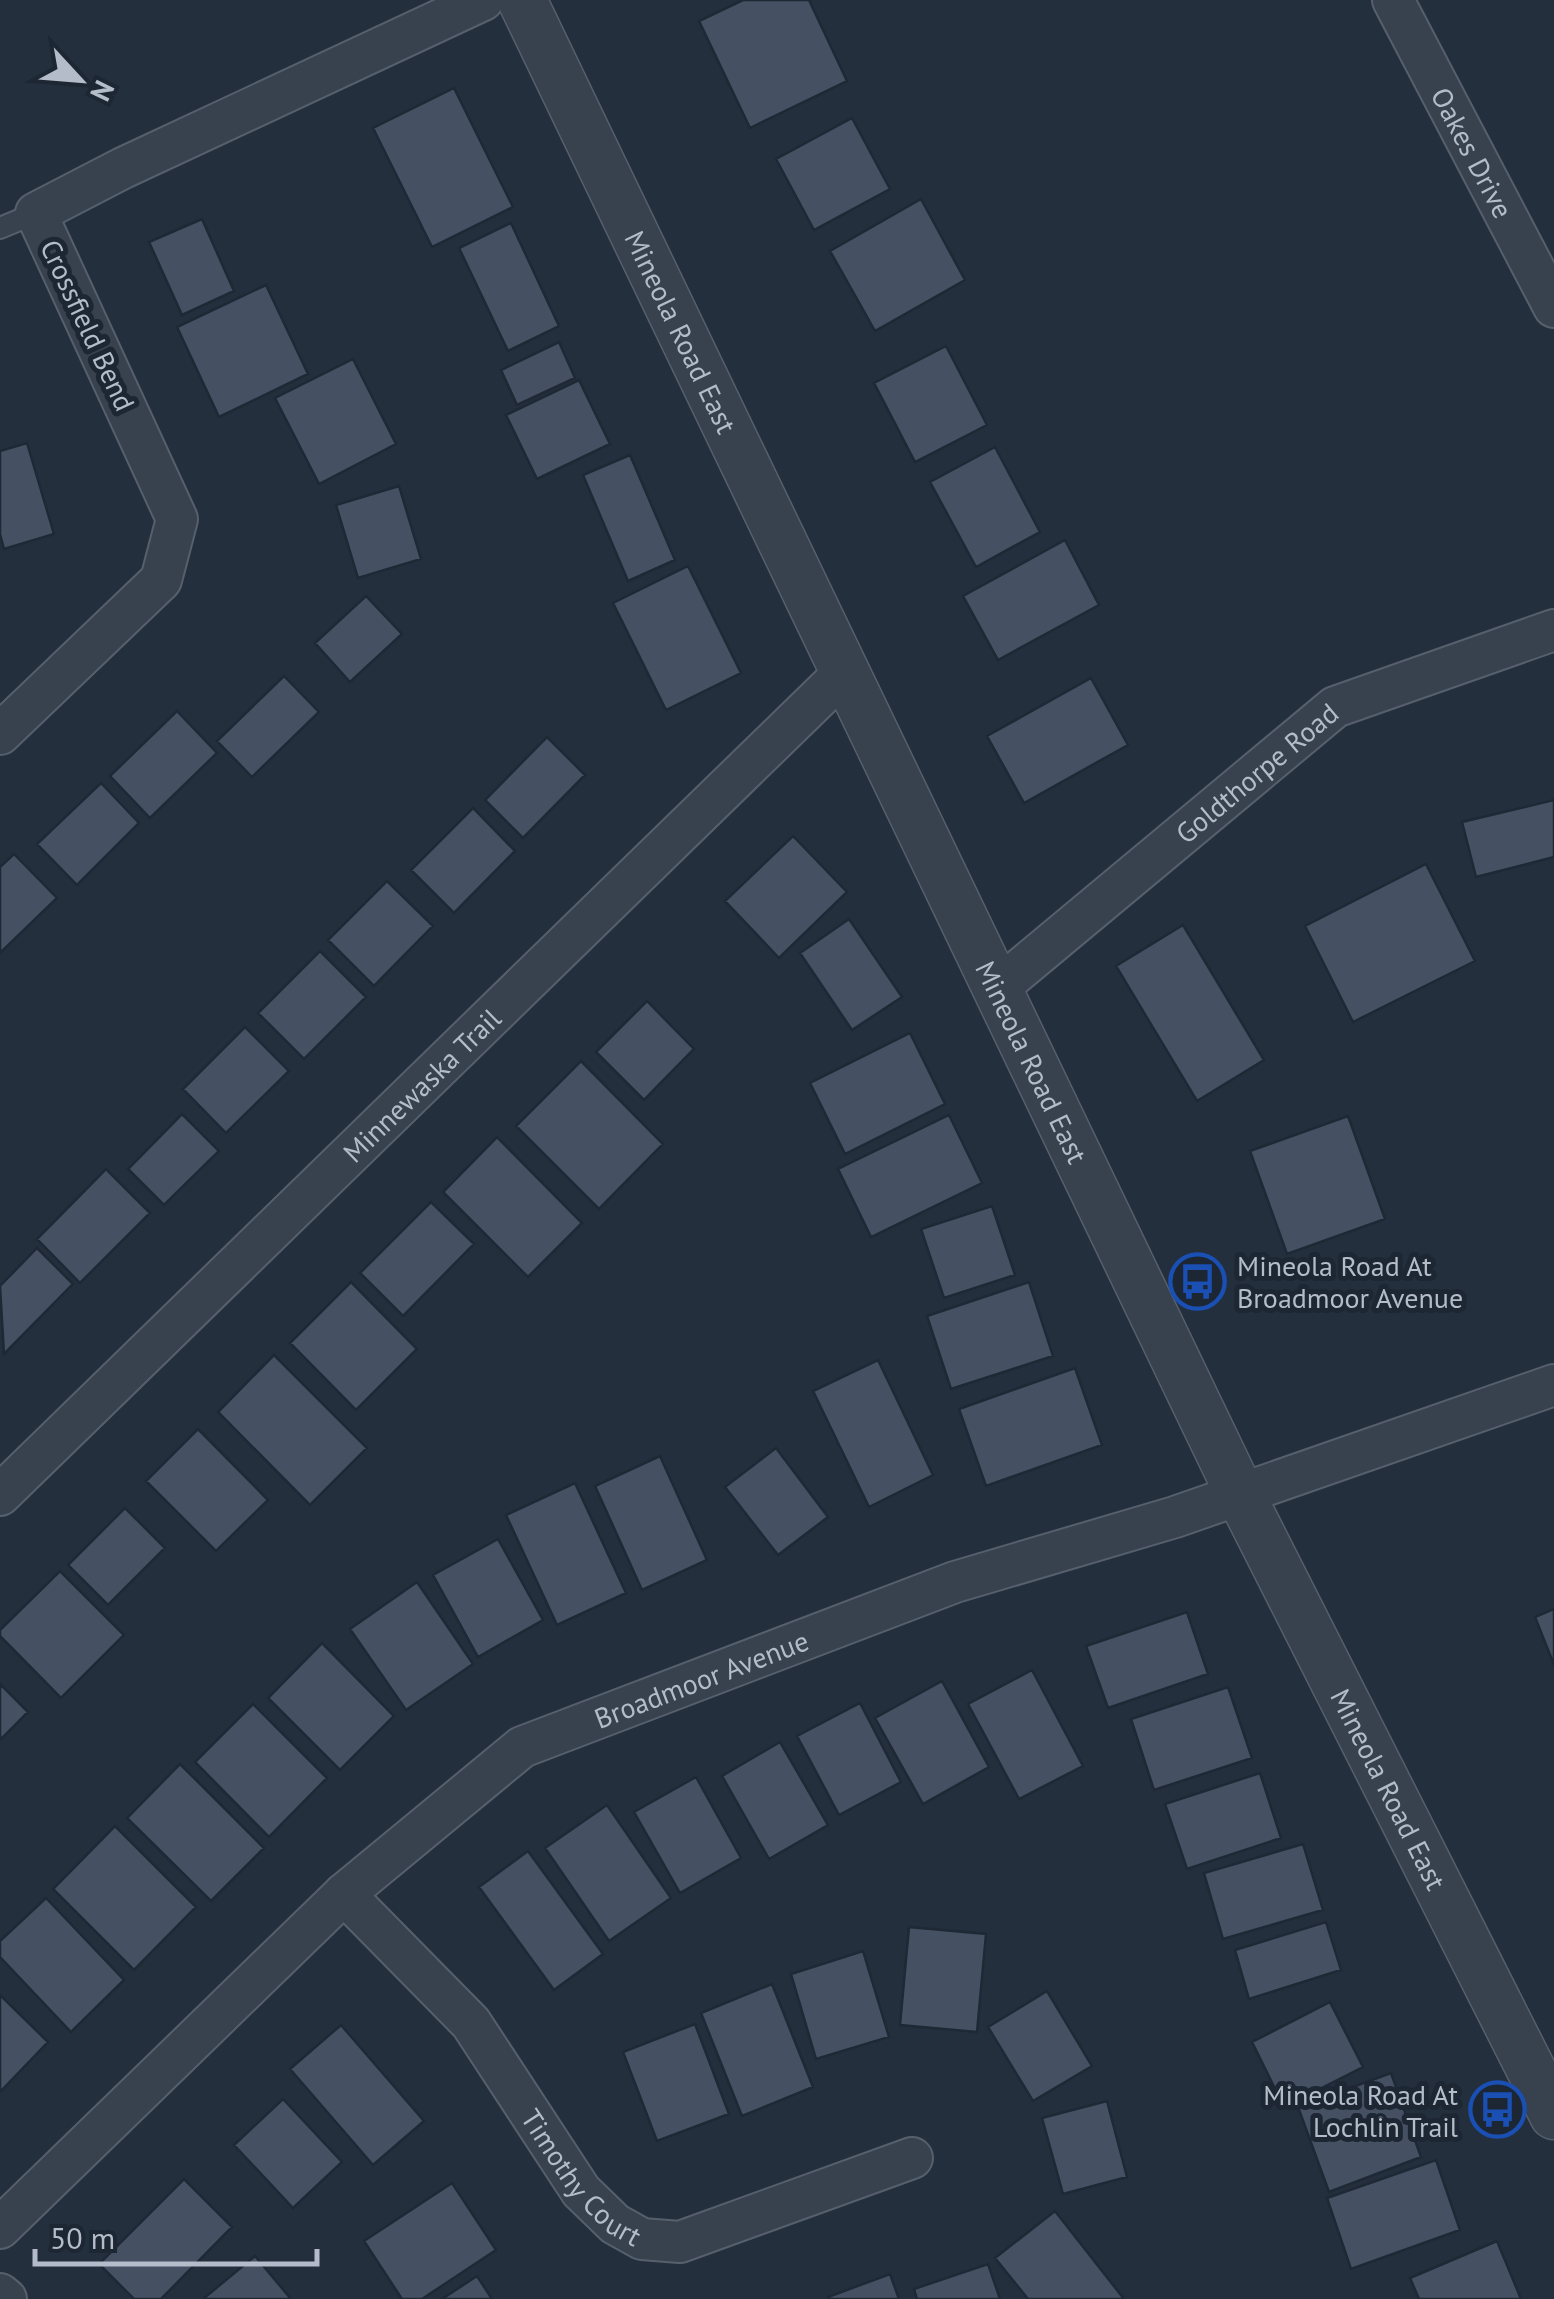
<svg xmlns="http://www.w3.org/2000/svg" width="1554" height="2299" viewBox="0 0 1554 2299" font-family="'PT Sans',sans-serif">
<rect width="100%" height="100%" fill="#242f3e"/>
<!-- building -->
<path fill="#455162" stroke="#1f2835" stroke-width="2.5" d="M743 0H809L847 81 750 128 699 21Z
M454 88 513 207 432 247 373 128Z
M852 118 890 189 814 230 776 159Z
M921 199 965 280 875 331 830 251Z
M202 219 234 291 182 315 149 242Z
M511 223 559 326 508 351 459 248Z
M266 285 308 374 219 417 177 327Z
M559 342 575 378 517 405 501 370Z
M946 346 987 425 915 462 874 383Z
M353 359 396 444 319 484 275 398Z
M579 380 610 444 537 479 506 415Z
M27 443 54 534 4 549 0 534V451Z
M995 447 1040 532 976 567 930 482Z
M630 455 675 560 628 581 583 475Z
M399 486 421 559 358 578 336 505Z
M1065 540 1099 605 998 660 963 596Z
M688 566 741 673 666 710 613 603Z
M366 596 402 634 350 682 315 643Z
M284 676 319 712 252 777 217 741Z
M1091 678 1128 745 1024 803 987 736Z
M177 711 217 753 150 818 110 776Z
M547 737 585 775 523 838 485 800Z
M101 783 139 823 77 885 37 844Z
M1554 800V857L1476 877 1462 822Z
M473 808 515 851 454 913 411 870Z
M793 836 847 892 779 958 725 901Z
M14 854 57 898 0 953V867Z
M1426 864 1475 961 1353 1022 1305 926Z
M387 881 433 926 374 986 328 940Z
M849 919 902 997 852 1030 800 953Z
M1183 925 1264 1060 1197 1101 1116 966Z
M320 951 366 997 304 1059 258 1013Z
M647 1001 694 1049 644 1100 596 1052Z
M245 1027 289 1071 226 1133 183 1089Z
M910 1033 945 1104 845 1154 810 1083Z
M581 1061 663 1144 599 1209 516 1126Z
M182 1114 219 1151 164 1205 128 1169Z
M949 1115 982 1183 871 1237 838 1169Z
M1348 1116 1385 1219 1287 1254 1250 1151Z
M497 1137 582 1223 528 1277 443 1192Z
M106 1169 150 1213 80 1283 37 1239Z
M431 1202 474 1244 403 1316 360 1273Z
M992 1206 1015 1275 944 1298 921 1229Z
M37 1248 73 1284 4 1354 0 1286Z
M351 1282 417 1349 356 1410 290 1343Z
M1029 1282 1053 1356 951 1389 927 1316Z
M274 1355 367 1448 310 1505 218 1412Z
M878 1360 933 1475 869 1507 813 1391Z
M1075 1368 1102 1445 986 1486 959 1409Z
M198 1429 268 1500 216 1551 146 1481Z
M776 1448 828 1517 778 1555 725 1487Z
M660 1456 707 1560 642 1590 595 1486Z
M575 1483 626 1593 557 1625 506 1515Z
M125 1508 165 1548 108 1605 68 1565Z
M498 1539 543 1620 478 1657 433 1575Z
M60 1571 124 1635 61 1698 0 1636V1630Z
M417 1582 473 1664 406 1710 350 1629Z
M1554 1609V1665L1535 1617Z
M1187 1612 1208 1674 1108 1708 1086 1646Z
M322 1643 394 1716 340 1770 268 1698Z
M1032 1670 1083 1766 1019 1799 968 1704Z
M942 1681 989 1767 923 1804 875 1718Z
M0 1684 28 1712 0 1740Z
M1228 1687 1252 1758 1154 1790 1131 1719Z
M860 1703 901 1782 839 1815 797 1736Z
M253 1704 327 1778 269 1837 195 1762Z
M780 1742 828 1825 769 1859 722 1776Z
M180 1764 264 1848 211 1901 127 1818Z
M1260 1773 1281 1838 1187 1869 1165 1804Z
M696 1777 741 1858 680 1893 634 1812Z
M607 1805 671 1898 609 1941 545 1848Z
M115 1826 196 1907 134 1970 53 1889Z
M1303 1844 1323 1910 1223 1939 1204 1873Z
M528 1851 603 1954 554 1990 479 1887Z
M46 1898 124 1980 71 2032 0 1957V1941Z
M1326 1922 1341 1970 1249 1999 1235 1950Z
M909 1927 986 1934 977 2032 900 2025Z
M863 1951 889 2037 816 2059 791 1974Z
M772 1984 813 2087 742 2116 701 2013Z
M1047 1991 1092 2066 1033 2101 988 2027Z
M0 1995 48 2042 0 2092Z
M1330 2002 1363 2067 1284 2107 1252 2042Z
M695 2024 729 2114 657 2141 623 2052Z
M341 2025 424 2121 373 2165 290 2069Z
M1391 2073 1421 2157 1329 2192 1298 2107Z
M283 2099 342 2162 293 2208 234 2145Z
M1107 2101 1127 2177 1063 2194 1042 2118Z
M1436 2160 1460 2230 1351 2269 1327 2198Z
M184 2179 232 2227 161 2299H134L99 2264Z
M452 2183 496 2250 422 2299H402L364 2241Z
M1055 2211 1124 2299H1028L995 2258Z
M1497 2241 1521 2299H1419L1410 2278Z
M255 2256 291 2299H203Z
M988 2264 1000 2299H917L914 2289Z
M890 2274 899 2299H829L828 2297Z
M477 2276 492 2299H442Z"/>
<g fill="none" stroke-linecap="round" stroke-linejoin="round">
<defs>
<path id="service" d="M0 228 36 213"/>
<g id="minor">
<path id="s1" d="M1393 0 1554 307"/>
<path d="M0 734 161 580 177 519 36 213 123 168 483 0"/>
<path id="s2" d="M999 987 1335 707 1554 630"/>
<path id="s3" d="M0 1495 843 674"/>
<path id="s4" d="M344 1894 471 2023 581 2191 615 2224 642 2239 680 2242 912 2158"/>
<path id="s5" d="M0 2228 344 1894 522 1747 955 1582 1175 1517 1554 1385"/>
<path d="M0 2294 6 2299"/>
</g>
<g id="tertiary">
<path id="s6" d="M522 0 1240 1494 1554 2115"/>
</g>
</defs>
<!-- service casing -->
<use href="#service" stroke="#565f6c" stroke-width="24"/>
<!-- minor casing -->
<use href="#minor" stroke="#565f6c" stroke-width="44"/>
<!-- tertiary casing -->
<use href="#tertiary" stroke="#565f6c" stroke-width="51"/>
<!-- service -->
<use href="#service" stroke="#38414e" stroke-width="20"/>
<!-- minor -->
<use href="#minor" stroke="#38414e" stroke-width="40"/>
<!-- tertiary -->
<use href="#tertiary" stroke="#38414e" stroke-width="48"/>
</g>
<!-- icons -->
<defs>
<symbol id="bus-ring" viewBox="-11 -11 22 22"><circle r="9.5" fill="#1d2633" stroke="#1a4fb4" stroke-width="1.5"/><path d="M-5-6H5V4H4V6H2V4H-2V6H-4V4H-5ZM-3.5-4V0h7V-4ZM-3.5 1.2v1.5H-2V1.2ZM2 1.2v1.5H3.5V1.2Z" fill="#1a4fb4"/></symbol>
</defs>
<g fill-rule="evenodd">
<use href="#bus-ring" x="1166" y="1250" width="63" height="63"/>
<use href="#bus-ring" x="1466" y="2078" width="63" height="63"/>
</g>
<g text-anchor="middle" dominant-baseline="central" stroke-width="10" stroke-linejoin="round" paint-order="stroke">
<!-- street labels -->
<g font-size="28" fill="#b4bcc9" stroke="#1d2633">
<text stroke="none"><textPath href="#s1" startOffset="172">Oakes Drive</textPath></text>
<text transform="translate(88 325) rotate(65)">Crossfield Bend</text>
<text stroke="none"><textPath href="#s6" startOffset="368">Mineola Road East</textPath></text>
<text stroke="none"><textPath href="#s2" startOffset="335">Goldthorpe Road</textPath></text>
<text stroke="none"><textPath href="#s6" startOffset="1178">Mineola Road East</textPath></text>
<text stroke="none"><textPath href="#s3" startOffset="588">Minnewaska Trail</textPath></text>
<text stroke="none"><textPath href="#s5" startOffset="902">Broadmoor Avenue</textPath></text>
<text stroke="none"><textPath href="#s6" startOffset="1988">Mineola Road East</textPath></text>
<text stroke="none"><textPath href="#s4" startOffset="372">Timothy Court</textPath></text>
</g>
<!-- poi labels -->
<g font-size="28" fill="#b4bcc9" stroke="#1d2633" text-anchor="start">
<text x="1237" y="1265">Mineola Road At<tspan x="1237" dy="32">Broadmoor Avenue</tspan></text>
<text x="1458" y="2094" text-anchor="end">Mineola Road At<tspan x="1458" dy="32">Lochlin Trail</tspan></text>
</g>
</g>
<!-- north arrow -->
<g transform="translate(80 80) rotate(116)" stroke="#1d2633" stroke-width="8" paint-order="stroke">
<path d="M0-8L18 38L0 25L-18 38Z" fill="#b4bcc9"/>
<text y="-15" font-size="28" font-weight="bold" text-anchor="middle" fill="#b4bcc9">N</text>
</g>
<!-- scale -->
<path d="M35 2249v15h282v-15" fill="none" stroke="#b4bcc9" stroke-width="5"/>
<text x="50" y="2249" font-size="30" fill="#b4bcc9" stroke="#1d2633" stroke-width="8" paint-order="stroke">50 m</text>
</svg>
